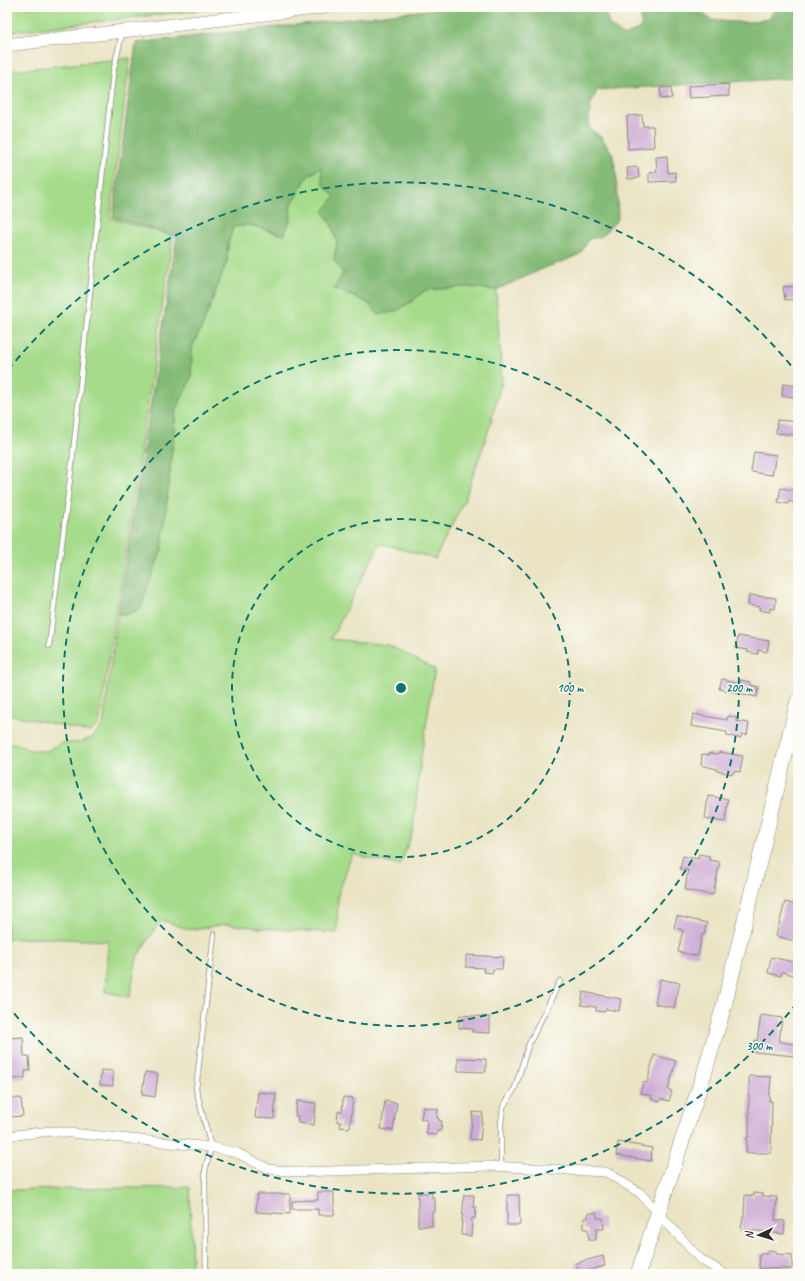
<svg xmlns="http://www.w3.org/2000/svg" width="805" height="1281" viewBox="0 0 805 1281" font-family="Caveat,sans-serif">
<rect width="100%" height="100%" fill="#fdfcf7"/>
<filter id="ink" filterUnits="userSpaceOnUse"><feTurbulence type="fractalNoise" baseFrequency=".025" numOctaves="2"/><feDisplacementMap in="SourceGraphic" scale="8" xChannelSelector="R" yChannelSelector="G"/><feConvolveMatrix kernelMatrix="1 2 1 2 8 2 1 2 1" color-interpolation-filters="sRGB"/></filter>
<filter id="wash" filterUnits="userSpaceOnUse"><feTurbulence type="fractalNoise" baseFrequency=".012" numOctaves="4" result="noise"/><feDisplacementMap in="SourceGraphic" scale="16" xChannelSelector="R" yChannelSelector="G"/><feGaussianBlur stdDeviation="0.9" result="paint"/><feColorMatrix in="noise" values="0 0 0 0 0 0 0 0 0 0 0 0 0 0 0 0 0 1.4 0 .05"/><feComposite in="paint" operator="in"/></filter>
<g filter="url(#wash)">
<rect width="100%" height="100%" fill="#eae4c4"/>
<!-- green -->
<path fill="#a6db8b" stroke="#68835b" d="M7 7H226L7 32Z
M130 58 110 218 173 236 99 724 90 732 7 714V71Z
M321 167 335 197 324 211 332 226 337 243 334 260 344 273 335 289 367 302 396 311 411 302 425 290 467 287 496 290 502 381 488 432 465 499 435 559 380 543 331 639 388 645 435 669 421 758 413 830 400 866 352 854 338 895 337 933 260 928 227 924 190 930 161 920 137 957 130 997 105 992 108 941 42 938 7 939V742L14 743 30 750 47 751 61 743H77L92 738 103 725 118 613 124 615 141 607 147 588 162 549 176 410 191 378 192 347 202 327 227 261 228 244 233 227 250 225 284 235 291 218 290 207 307 177Z
M190 1187 192 1274H7V1190Z"/>
<!-- forest -->
<path fill="#84bb77" stroke="#587351" d="M454 7H603L610 26 625 36 641 27V7H697V9L711 20 732 22H750L768 19 777 7H798V165L797 161 795 78 597 90 590 107 589 128 602 138 612 153 616 170 618 219 601 237 589 239 580 254 564 261 547 267 496 290 467 287 425 290 411 302 396 311 379 315 367 302 334 289 343 273 334 260 337 243 332 226 323 211 335 197 323 184 321 167 307 177 290 207 291 218 284 235 250 225 233 227 228 244 227 261 202 327 192 347 191 378 176 410 162 549 147 588 141 607C134 612 128 617 118 613L177 236 113 217 136 43Z"/>
<g id="blocks">
<!-- building -->
<path fill="#cdacd5" d="M728 84 729 96 689 98 688 86Z
M671 87 672 98 661 99 660 88Z
M642 115 643 126H653L654 147 628 149 627 116Z
M667 156 668 173 675 172 676 181 649 182V173L657 172 656 157Z
M638 167 639 178 628 179 627 168Z
M798 286V299L785 300 783 287Z
M783 384 798 386V397L782 396Z
M777 420 798 422V435L776 433Z
M754 452 776 455 772 475 751 472Z
M781 488 798 491 795 503 789 501 788 504 778 502Z
M749 595 776 598 775 609 770 608V612L759 610 760 607 748 605Z
M738 636 769 641 767 652 758 650V654L747 652 748 650 736 648Z
M722 679 741 683 742 680 751 682V685L759 687 757 697 719 689Z
M693 714 727 720 728 716 736 717V721L749 723 747 735 742 734 741 738 727 736V732L691 726Z
M719 752 743 756 740 772 734 771 733 774 717 771V769L701 765 702 754 709 755V753L718 754Z
M708 796 728 799 725 822 705 819Z
M699 854 710 856 709 860 720 862 713 895 685 890 688 870 680 869 683 856 698 859Z
M785 902 798 905V942L776 936Z
M677 916 707 923 704 935 702 934 698 956 678 952 683 930 674 928Z
M466 955 503 957 502 969H493V973L483 972 484 968 466 967Z
M771 957 798 963V976L782 972 781 976 768 973Z
M660 979 680 983 674 1008 655 1004Z
M583 992 621 999 619 1011 606 1009 605 1012 596 1011V1007L581 1005Z
M460 1015 490 1017V1033L472 1032V1029L459 1028Z
M761 1015 782 1018 779 1042 796 1044 795 1056 754 1052 755 1040 757 1041Z
M23 1037 24 1056H29L30 1071H25V1078L11 1079 9 1038Z
M654 1055 676 1061 668 1090 672 1091 669 1101 661 1099 660 1102 651 1099 652 1096 640 1093 643 1082 647 1083Z
M458 1058 486 1059V1072L458 1071Z
M101 1070 113 1071V1086L100 1085Z
M145 1072 158 1074 155 1097 142 1095Z
M749 1076 771 1077 769 1101H772L771 1153H746L747 1137H749Z
M258 1092 276 1094 274 1119 255 1118Z
M343 1097 353 1098 350 1128 340 1127 341 1122H337L338 1111 342 1112Z
M21 1098 23 1116 10 1117 8 1099Z
M297 1101 316 1103 314 1125 298 1123V1116H295Z
M385 1101 397 1103 393 1130 381 1129Z
M423 1107 438 1109 437 1118H439V1121H442L441 1131H437V1135L426 1134 427 1120 421 1119Z
M473 1112 483 1113 480 1140 470 1139Z
M618 1142 652 1148 651 1161 616 1155Z
M318 1192H334V1215H318V1209H292V1201L318 1200Z
M418 1193H432V1198H435V1212H432V1226H418Z
M754 1193 763 1194V1196L777 1197 775 1220 785 1221 784 1234 741 1229 743 1216H744L745 1195 754 1196Z
M257 1194H290V1214L256 1212Z
M464 1195H474L473 1207H476L475 1218H472L471 1236 461 1235Z
M507 1195H519L520 1225H507Z
M588 1213H597V1218H603L604 1229H596V1240H589L588 1229H584V1218H588Z
M768 1250 776 1251V1254L792 1255V1269L759 1268 760 1254H768Z
M603 1256 605 1266 579 1273 576 1263Z"/>
</g>
</g>
<g filter="url(#ink)">
<use href="#blocks" fill-opacity="0" stroke="#8a8878" stroke-width="1"/>
<g fill="none" stroke-linecap="round" stroke-linejoin="round">
<defs>
<path id="lane" d="M49 646 72 463 113 73 122 33
M501 1167V1124L503 1107 515 1088 528 1046 560 981
M206 1274 205 1171 211 1147 196 1089 214 934"/>
<path id="street" d="M7 1136 51 1131 211 1147 237 1153 269 1169 297 1172 490 1166 606 1172 640 1193 700 1259 725 1274"/>
<path id="secondary" d="M7 45 324 7"/>
<path id="primary" d="M638 1274 705 1071 725 1002 798 701"/>
</defs>
<!-- lane casing -->
<use href="#lane" stroke="#8a8878" stroke-width="6"/>
<!-- street casing -->
<use href="#street" stroke="#8a8878" stroke-width="10"/>
<!-- secondary casing -->
<use href="#secondary" stroke="#8a8878" stroke-width="14"/>
<!-- primary casing -->
<use href="#primary" stroke="#8a8878" stroke-width="16"/>
<!-- lane -->
<use href="#lane" stroke="#fff" stroke-width="4.5"/>
<!-- street -->
<use href="#street" stroke="#fff" stroke-width="9"/>
<!-- secondary -->
<use href="#secondary" stroke="#fff" stroke-width="13"/>
<!-- primary -->
<use href="#primary" stroke="#fff" stroke-width="15"/>
</g>
</g>
<!-- distance rings -->
<g fill="none" stroke="#0f766e" stroke-width="2" stroke-dasharray="7 5">
<circle cx="401" cy="688" r="169"/>
<circle cx="401" cy="688" r="338"/>
<path d="M797 1003A506 506 0 0 1 8 1006M8 370A506 506 0 0 1 797 373"/>
</g>
<circle cx="401" cy="688" r="6" fill="#0f766e" stroke="#fdfcf7" stroke-width="2"/>
<g font-size="12" text-anchor="middle" font-weight="bold" fill="#0f766e" stroke="#fdfcf7" stroke-width="3" stroke-linejoin="round" paint-order="stroke">
<text x="570" y="692">100 m</text>
<text x="739" y="692">200 m</text>
<text x="759" y="1050">300 m</text>
</g>
<!-- margin -->
<rect width="805" height="1281" fill="none" stroke="#fdfcf7" stroke-width="24"/>
<!-- north arrow -->
<g transform="translate(759 1235) rotate(266)" stroke="#fdfcf7" stroke-width="3" paint-order="stroke">
<path d="M0-3L7 15L0 10L-7 15Z" fill="#2b2b2b"/>
<text y="-6" font-size="11" font-weight="bold" text-anchor="middle" fill="#2b2b2b">N</text>
</g>
</svg>
